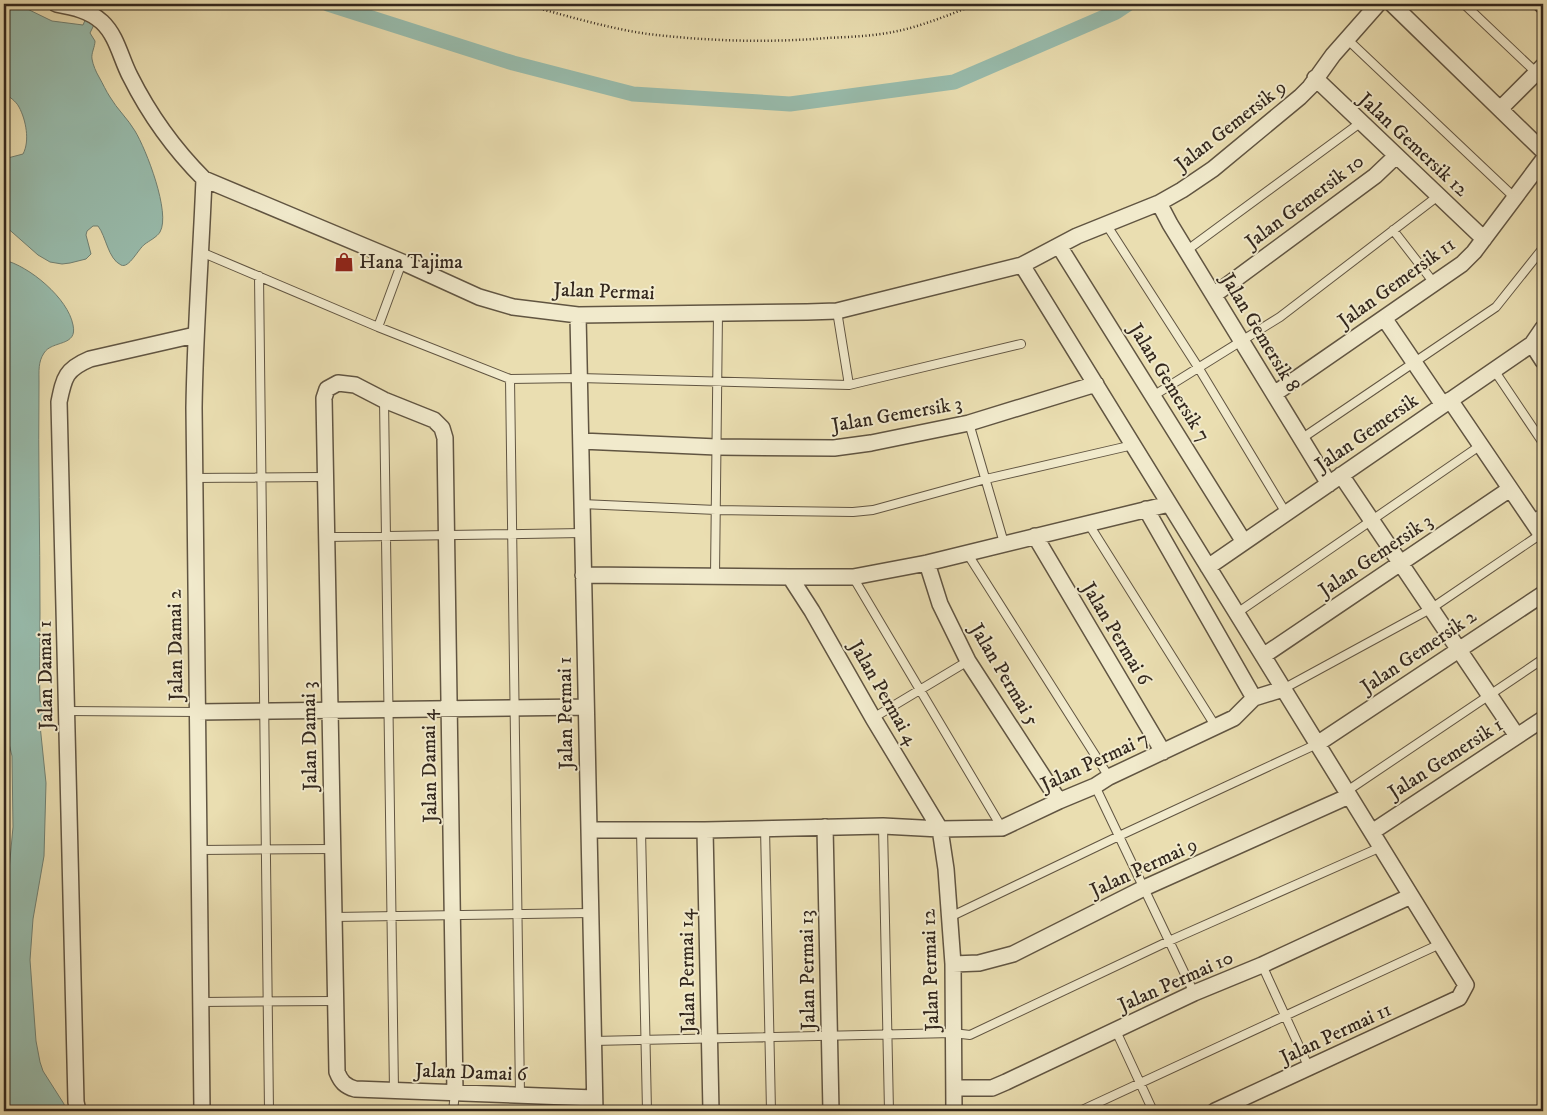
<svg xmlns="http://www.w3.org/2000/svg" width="1547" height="1115" viewBox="0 0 1547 1115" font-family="'IM FELL DW Pica',serif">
<rect width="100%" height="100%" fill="#eadeb1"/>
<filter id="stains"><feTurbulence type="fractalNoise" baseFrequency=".004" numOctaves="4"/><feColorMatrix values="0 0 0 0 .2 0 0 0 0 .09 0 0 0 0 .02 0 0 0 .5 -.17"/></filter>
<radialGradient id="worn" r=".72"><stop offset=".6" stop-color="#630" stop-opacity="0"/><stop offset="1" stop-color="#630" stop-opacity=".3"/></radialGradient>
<!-- water -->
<path fill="#98bcad" stroke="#708073" d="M4 4H17L52 21 83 25 92 4H104L90 33 95 41C95 47 91 53 92 59 93 65 96 72 99 77 103 84 106 91 110 97 117 109 128 119 135 131 146 149 171 213 160 232 157 237 149 241 145 244 138 249 129 269 121 265 108 259 106 236 98 226H93L87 231 86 235 91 254 86 259 70 263 62 264 50 262 38 255 4 225V159L23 154C30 141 26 120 19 107 16 101 9 97 4 92Z
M4 260C29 266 68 298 73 325 78 347 52 340 44 353 38 362 39 371 39 382 38 459 40 536 40 613 40 642 39 671 40 701L42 705 53 708 52 716 43 718 40 725 46 783 44 856 33 919 30 960 36 1041 40 1062 43 1071 64 1104 65 1111H7L4 1106V925L13 827 12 756 4 723Z"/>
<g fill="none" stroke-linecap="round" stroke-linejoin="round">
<!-- canal -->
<path stroke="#98bcad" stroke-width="15" d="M328 4 513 63 633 94 790 104 954 82 1116 12 1128 4"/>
<defs>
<path id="lane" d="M1464 4 1543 79
M1347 39 1515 198
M1106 224 1198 367 1286 513
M1393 230 1434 283
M1186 251 1360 123
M201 252 378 327 510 379 579 378 849 385 1021 344
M259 276 269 1111
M837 311 849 385
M378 327 402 262
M1494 370 1543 443
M510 379 520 1096
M1153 396 1280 317 1438 196
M384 400 394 1090
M969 423 1004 543
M1301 439 1496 307 1543 248
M194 478 325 477
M582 504 716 510 853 512 873 510 986 479 1133 445
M1532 520 1543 512
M1088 523 1216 727
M326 537 582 533
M967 553 1109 777
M715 576 718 313
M853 577 1002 828
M1237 613 1481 445
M1283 689 1432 608 1541 534
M67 711 197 712
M873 718 968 661
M1095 786 1194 993
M1347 791 1543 659
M883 826 889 1111
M765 828 771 1111
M641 830 647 1111
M200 850 332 849
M334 917 590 913
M950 917 1119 836 1317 744
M1262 965 1309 1068
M201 1002 335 1001
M1116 1031 1153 1111
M593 1041 953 1033 970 1035 1169 941 1381 847
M453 1111 455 1093
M1080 1111 1440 944"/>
<path id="street" d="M56 4C72 7 89 10 102 22 117 36 121 59 130 76 149 114 174 149 204 179L402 262 479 297 513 307 578 315 807 312 837 311 1022 265 1077 236 1159 203 1182 190 1213 169 1300 97 1310 87 1333 55 1378 4
M1392 4 1543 151
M1541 4 1543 6
M1315 78 1484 239
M1500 109 1543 66
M1159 203 1170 224 1329 484
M1059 246 1244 542
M1022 265 1466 985 1459 998 1215 1111
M1214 295 1375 176 1396 156
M578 315 595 1111
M1384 318 1443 405
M1532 344 1543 361
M1274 394 1462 264 1474 252 1543 160
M1450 400 1543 537
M581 441 717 447 834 448 871 443 969 423 1096 384
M1341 475 1517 736
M1146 509 1254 698
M1035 536 1163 752
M927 563 940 604 968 661 1059 801
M1208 567 1532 344 1543 328
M583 575 790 577H853L927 563 1169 504
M790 577 812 611 873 718 940 829 946 869 953 964 954 1111
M1263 656 1510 489
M197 712 586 707
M1317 744 1543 594
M825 827 831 1111
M589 830H705L883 826 940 829 1002 828 1059 801 1095 786 1109 777 1234 718 1254 698 1283 689
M705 830 711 1111
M1372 832 1543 719
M953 964 979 963 1013 954 1144 888 1349 796
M954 1088H992L1006 1082 1194 993 1262 965 1411 896
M455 1093 445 438 442 428 434 420 384 400 355 385 338 383 327 389 324 398 337 1072C341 1082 345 1086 355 1089L594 1098
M78 1111 76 1102 59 402C64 377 66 369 90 359L195 335
M202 1111 194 408C195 331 201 256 204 179"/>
</defs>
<!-- lane casing -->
<use href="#lane" stroke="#615542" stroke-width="10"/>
<!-- street casing -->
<use href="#street" stroke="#615542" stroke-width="18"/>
<!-- path -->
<path stroke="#33271d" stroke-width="2.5" stroke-dasharray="1 2.5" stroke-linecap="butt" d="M523 4C564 15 606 28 648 34 707 41 768 43 826 38 850 37 875 36 898 31 925 25 951 14 977 4"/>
<!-- lane -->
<use href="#lane" stroke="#f1eacc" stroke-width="8"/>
<!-- street -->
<use href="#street" stroke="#f1eacc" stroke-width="15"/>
</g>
<!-- icons -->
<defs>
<symbol id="shop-bare" viewBox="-9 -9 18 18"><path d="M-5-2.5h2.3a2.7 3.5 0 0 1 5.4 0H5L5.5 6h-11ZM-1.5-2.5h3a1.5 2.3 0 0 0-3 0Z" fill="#8f2418" stroke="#f1eacc" stroke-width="2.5" paint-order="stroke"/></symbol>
</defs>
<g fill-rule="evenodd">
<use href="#shop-bare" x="330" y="248" width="28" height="28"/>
</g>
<g text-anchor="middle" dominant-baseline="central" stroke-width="4" stroke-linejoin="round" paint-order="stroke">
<!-- street labels -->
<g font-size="20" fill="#33271d" stroke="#f1eacc">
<text transform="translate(1231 126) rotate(-38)">Jalan Gemersik 9</text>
<text transform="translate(1413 145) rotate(43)">Jalan Gemersik 12</text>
<text transform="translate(1305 202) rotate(-37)">Jalan Gemersik 10</text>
<text transform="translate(1397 283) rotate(-36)">Jalan Gemersik 11</text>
<text transform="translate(604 292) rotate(2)">Jalan Permai</text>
<text transform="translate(1260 333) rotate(59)">Jalan Gemersik 8</text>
<text transform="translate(1169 383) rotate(58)">Jalan Gemersik 7</text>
<text transform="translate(897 415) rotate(-10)">Jalan Gemersik 3</text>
<text transform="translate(1367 433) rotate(-35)">Jalan Gemersik</text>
<text transform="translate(1376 556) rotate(-34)">Jalan Gemersik 3</text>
<text transform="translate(1116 634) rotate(59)">Jalan Permai 6</text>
<text transform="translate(176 645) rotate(-91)">Jalan Damai 2</text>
<text transform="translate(1419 652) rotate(-34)">Jalan Gemersik 2</text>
<text transform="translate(46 675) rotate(-91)">Jalan Damai 1</text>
<text transform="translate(1004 675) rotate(59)">Jalan Permai 5</text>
<text transform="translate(883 693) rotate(60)">Jalan Permai 4</text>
<text transform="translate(566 713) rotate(-91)">Jalan Permai 1</text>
<text transform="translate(310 736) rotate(-91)">Jalan Damai 3</text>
<text transform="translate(1446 759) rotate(-33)">Jalan Gemersik 1</text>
<text transform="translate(1095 762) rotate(-25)">Jalan Permai 7</text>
<text transform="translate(430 766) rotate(-91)">Jalan Damai 4</text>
<text transform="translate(1144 868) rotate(-25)">Jalan Permai 9</text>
<text transform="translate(808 970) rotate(-91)">Jalan Permai 13</text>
<text transform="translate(931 970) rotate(-92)">Jalan Permai 12</text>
<text transform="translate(688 971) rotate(-91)">Jalan Permai 14</text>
<text transform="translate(1176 982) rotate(-24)">Jalan Permai 10</text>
<text transform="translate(1336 1034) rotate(-25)">Jalan Permai 11</text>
<text transform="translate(471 1073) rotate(2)">Jalan Damai 6</text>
</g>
<!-- poi labels -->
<g font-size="20" fill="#33271d" stroke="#f1eacc" text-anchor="start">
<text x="359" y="262">Hana Tajima</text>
</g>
</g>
<!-- margin -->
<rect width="1547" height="1115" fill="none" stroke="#eadeb1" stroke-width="20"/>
<rect x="5" y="5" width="1537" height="1105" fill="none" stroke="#33271d" stroke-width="2.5"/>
<rect x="10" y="10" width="1527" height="1095" fill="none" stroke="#33271d"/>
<rect width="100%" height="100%" filter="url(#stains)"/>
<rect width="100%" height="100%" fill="url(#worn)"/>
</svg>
